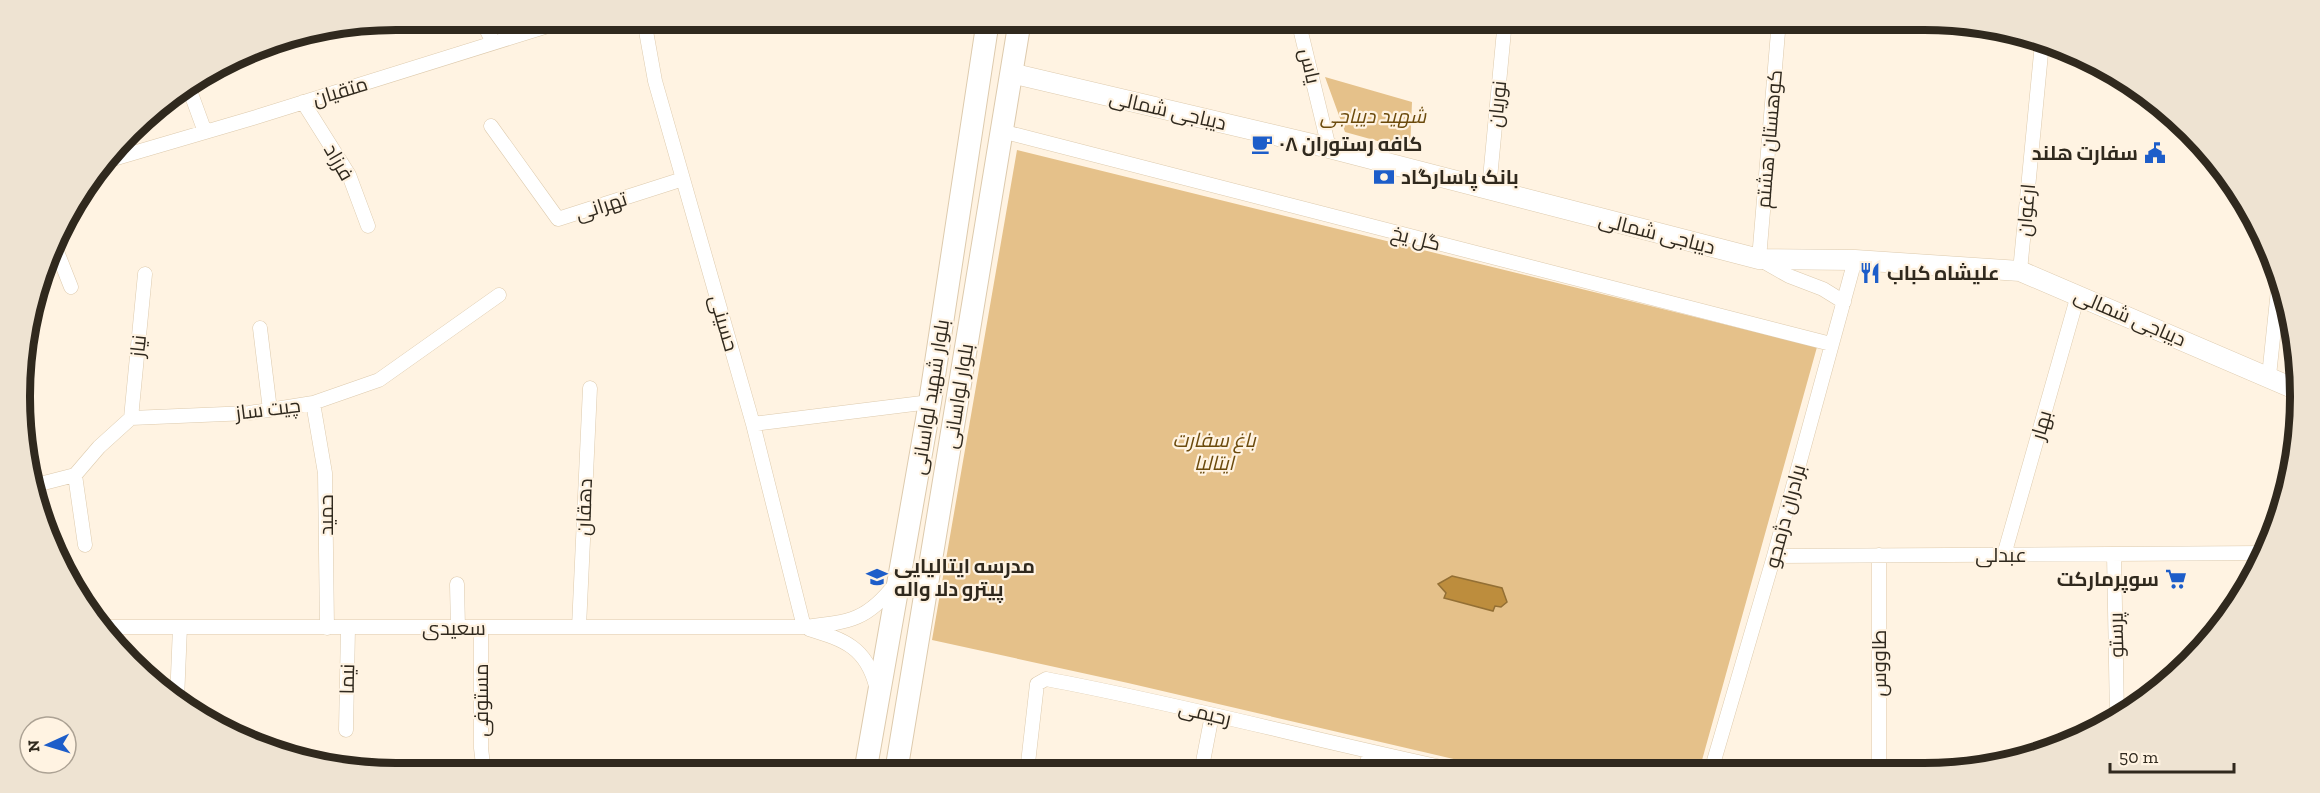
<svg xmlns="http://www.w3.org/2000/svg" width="2320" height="793" viewBox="0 0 2320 793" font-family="'Zilla Slab',Cairo,serif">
<rect width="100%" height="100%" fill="#fff3e2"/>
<!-- green -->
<path fill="#e5c18a" d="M1325 77 1412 102 1410 150 1345 132Z
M1017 150 1817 347 1699 771H1505L1128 683 932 640Z"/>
<!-- water -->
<path fill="#bd8d3d" stroke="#936f34" stroke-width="1.5" d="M1452 576 1502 588 1507 602 1501 607 1495 606 1493 611 1444 598 1446 593 1438 584Z"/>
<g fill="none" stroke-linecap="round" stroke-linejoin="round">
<defs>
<path id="street" d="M482 20 493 43
M644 20 655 81 753 424 804 627
M1298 20 1329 148
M1779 20 1759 259 1789 276 1823 289 1844 302
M1019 28 1039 20
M189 88 205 132
M303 102 349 175 368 226
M491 126 558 219 683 179
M1001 131 1831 344
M113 159 253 118 567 20
M1489 189 1505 20
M54 244 71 287
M2020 271 2042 43
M260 328 270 410
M2269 376 2278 290
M313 403 325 473 327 628
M131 418 145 274
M753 424 930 402
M75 475 85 545
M32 486 75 475 99 447 131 418 249 413 313 403 379 380 499 295
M2114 554 2117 717
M1879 555V770
M2004 555 2078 295
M1774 556 2263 553
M457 584 458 628
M104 627H804C849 622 867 621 896 583
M579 627 590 388
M481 628V748L484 773
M809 629C844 640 866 647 876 686
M177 700 180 627
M346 730 348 628
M1366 771 1369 753
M1711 771 1774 556 1855 260
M1027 772 1037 684 1046 679C1185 705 1321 742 1459 771
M1201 772 1212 715"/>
<path id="secondary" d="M1011 73 1329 148 1759 259 1855 260 2020 271 2295 389"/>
<path id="primary" d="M896 772 1020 20
M865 773 930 402 988 20"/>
</defs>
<!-- street casing -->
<use href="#street" stroke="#ddcaad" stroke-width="15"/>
<!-- secondary casing -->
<use href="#secondary" stroke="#ddcaad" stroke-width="21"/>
<!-- primary casing -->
<use href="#primary" stroke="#ddcaad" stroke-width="24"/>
<!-- street -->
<use href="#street" stroke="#fff" stroke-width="14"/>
<!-- secondary -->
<use href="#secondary" stroke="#fff" stroke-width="20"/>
<!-- primary -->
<use href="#primary" stroke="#fff" stroke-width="22"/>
</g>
<!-- icons -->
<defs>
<symbol id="cafe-bare" viewBox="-9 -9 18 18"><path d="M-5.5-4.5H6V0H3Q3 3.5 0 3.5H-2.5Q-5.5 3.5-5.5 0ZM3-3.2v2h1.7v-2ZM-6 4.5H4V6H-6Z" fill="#1d5dc9" stroke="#fff3e2" stroke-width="2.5" paint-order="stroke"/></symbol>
<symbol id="civic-bare" viewBox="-9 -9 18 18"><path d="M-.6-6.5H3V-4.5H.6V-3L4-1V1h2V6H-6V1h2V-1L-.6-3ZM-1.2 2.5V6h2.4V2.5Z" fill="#1d5dc9" stroke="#fff3e2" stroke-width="2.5" paint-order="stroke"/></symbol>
<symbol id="bank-bare" viewBox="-9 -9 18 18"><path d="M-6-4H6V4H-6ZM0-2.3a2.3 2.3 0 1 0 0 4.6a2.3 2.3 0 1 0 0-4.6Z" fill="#1d5dc9" stroke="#fff3e2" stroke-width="2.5" paint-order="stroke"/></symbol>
<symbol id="restaurant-bare" viewBox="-9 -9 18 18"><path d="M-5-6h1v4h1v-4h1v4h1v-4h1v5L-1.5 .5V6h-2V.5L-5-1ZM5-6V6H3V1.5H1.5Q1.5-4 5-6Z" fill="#1d5dc9" stroke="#fff3e2" stroke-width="2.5" paint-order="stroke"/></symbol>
<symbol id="school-bare" viewBox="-9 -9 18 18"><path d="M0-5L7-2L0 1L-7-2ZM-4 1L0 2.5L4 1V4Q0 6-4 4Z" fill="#1d5dc9" stroke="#fff3e2" stroke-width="2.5" paint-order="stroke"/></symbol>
<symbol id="supermarket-bare" viewBox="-9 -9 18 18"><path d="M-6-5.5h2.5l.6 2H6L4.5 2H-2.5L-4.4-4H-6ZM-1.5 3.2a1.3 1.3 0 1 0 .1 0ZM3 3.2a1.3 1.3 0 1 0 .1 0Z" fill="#1d5dc9" stroke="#fff3e2" stroke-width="2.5" paint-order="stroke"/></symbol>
</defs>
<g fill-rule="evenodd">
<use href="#cafe-bare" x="1247" y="129" width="30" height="30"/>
<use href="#civic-bare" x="2140" y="138" width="30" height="30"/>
<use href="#bank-bare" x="1369" y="162" width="30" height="30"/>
<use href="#restaurant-bare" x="1855" y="258" width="30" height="30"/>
<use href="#school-bare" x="862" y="562" width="30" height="30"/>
<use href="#supermarket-bare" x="2161" y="564" width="30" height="30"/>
</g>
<g text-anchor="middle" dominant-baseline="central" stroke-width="4.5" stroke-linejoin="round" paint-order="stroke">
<!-- street labels -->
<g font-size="20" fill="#30291e" stroke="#fff3e2">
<text transform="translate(1310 66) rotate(77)">یاس</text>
<text transform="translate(340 91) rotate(-17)">متقیان</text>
<text transform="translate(1497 104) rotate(-84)">نوریان</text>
<text transform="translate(1168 110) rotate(13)">دیباجی شمالی</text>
<text transform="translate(1769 139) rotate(-85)">کوهستان هشتم</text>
<text transform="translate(339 162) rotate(60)">فرزاد</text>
<text transform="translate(601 206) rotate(-18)">تهرانی</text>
<text transform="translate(2026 210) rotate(-85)">ارغوان</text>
<text transform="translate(1657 233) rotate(14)">دیباجی شمالی</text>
<text transform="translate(1416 238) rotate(14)">گل یخ</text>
<text transform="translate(2130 317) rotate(23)">دیباجی شمالی</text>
<text transform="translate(724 323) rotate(74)">حسینی</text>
<text transform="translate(138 346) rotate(-84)">نیاز</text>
<text transform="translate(958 396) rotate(-81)">بلوار لواسانی</text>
<text transform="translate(930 397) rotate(-81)">بلوار شهید لواسانی</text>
<text transform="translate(268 409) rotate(-7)">چیت ساز</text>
<text transform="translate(2041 425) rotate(-74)">بهار</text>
<text transform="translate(584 507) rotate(-88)">دهقان</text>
<text transform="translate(326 515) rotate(-90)">حمید</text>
<text transform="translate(1785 516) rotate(-75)">برادران دژمجو</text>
<text x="2001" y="555">عبدلی</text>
<text x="454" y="628">سعیدی</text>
<text transform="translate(2116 635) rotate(-91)">پرستو</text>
<text transform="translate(1879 663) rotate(-90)">طاووس</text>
<text transform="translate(347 679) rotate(-89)">نیما</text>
<text transform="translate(481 700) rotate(-90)">مستوفی</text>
<text transform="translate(1205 713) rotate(13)">رحیمی</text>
</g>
<!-- park labels -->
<g font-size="20" font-style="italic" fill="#6b4a0c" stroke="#fff3e2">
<text x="1373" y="116">شهید دیباجی</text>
<text x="1214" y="440">باغ سفارت<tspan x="1214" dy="23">ایتالیا</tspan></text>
</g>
<!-- poi labels -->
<g font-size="20" font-weight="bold" fill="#30291e" stroke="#fff3e2" text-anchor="start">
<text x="1279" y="144">کافه رستوران ٠٨</text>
<text x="2138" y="153" text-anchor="end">سفارت هلند</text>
<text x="1401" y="177">بانک پاسارگاد</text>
<text x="1887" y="273">علیشاه کباب</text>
<text x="894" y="566">مدرسه ایتالیایی<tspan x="894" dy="23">پیترو دلا واله</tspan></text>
<text x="2159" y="579" text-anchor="end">سوپرمارکت</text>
</g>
</g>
<!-- crop -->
<path d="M0 0H2320V793H0ZM396 30H1924A366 366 0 0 1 2290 396V397A366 366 0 0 1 1924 763H396A366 366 0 0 1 30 397V396A366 366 0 0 1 396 30Z" fill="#eee3d2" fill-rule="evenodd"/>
<path fill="none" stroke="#30291e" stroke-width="8" d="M396 30H1924A366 366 0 0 1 2290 396V397A366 366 0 0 1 1924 763H396A366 366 0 0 1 30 397V396A366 366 0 0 1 396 30Z"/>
<!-- north arrow -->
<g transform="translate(48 745) rotate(266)"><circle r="28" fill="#fff3e2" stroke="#aca294" stroke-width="1.5"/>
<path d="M0-4.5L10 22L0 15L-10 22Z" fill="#1d5dc9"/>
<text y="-9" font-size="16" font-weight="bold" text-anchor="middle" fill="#30291e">N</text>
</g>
<!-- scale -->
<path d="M2110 763v9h124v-9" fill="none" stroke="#30291e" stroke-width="3"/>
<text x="2119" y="763" font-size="18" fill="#30291e" stroke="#fff3e2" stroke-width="4.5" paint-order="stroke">50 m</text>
</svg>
